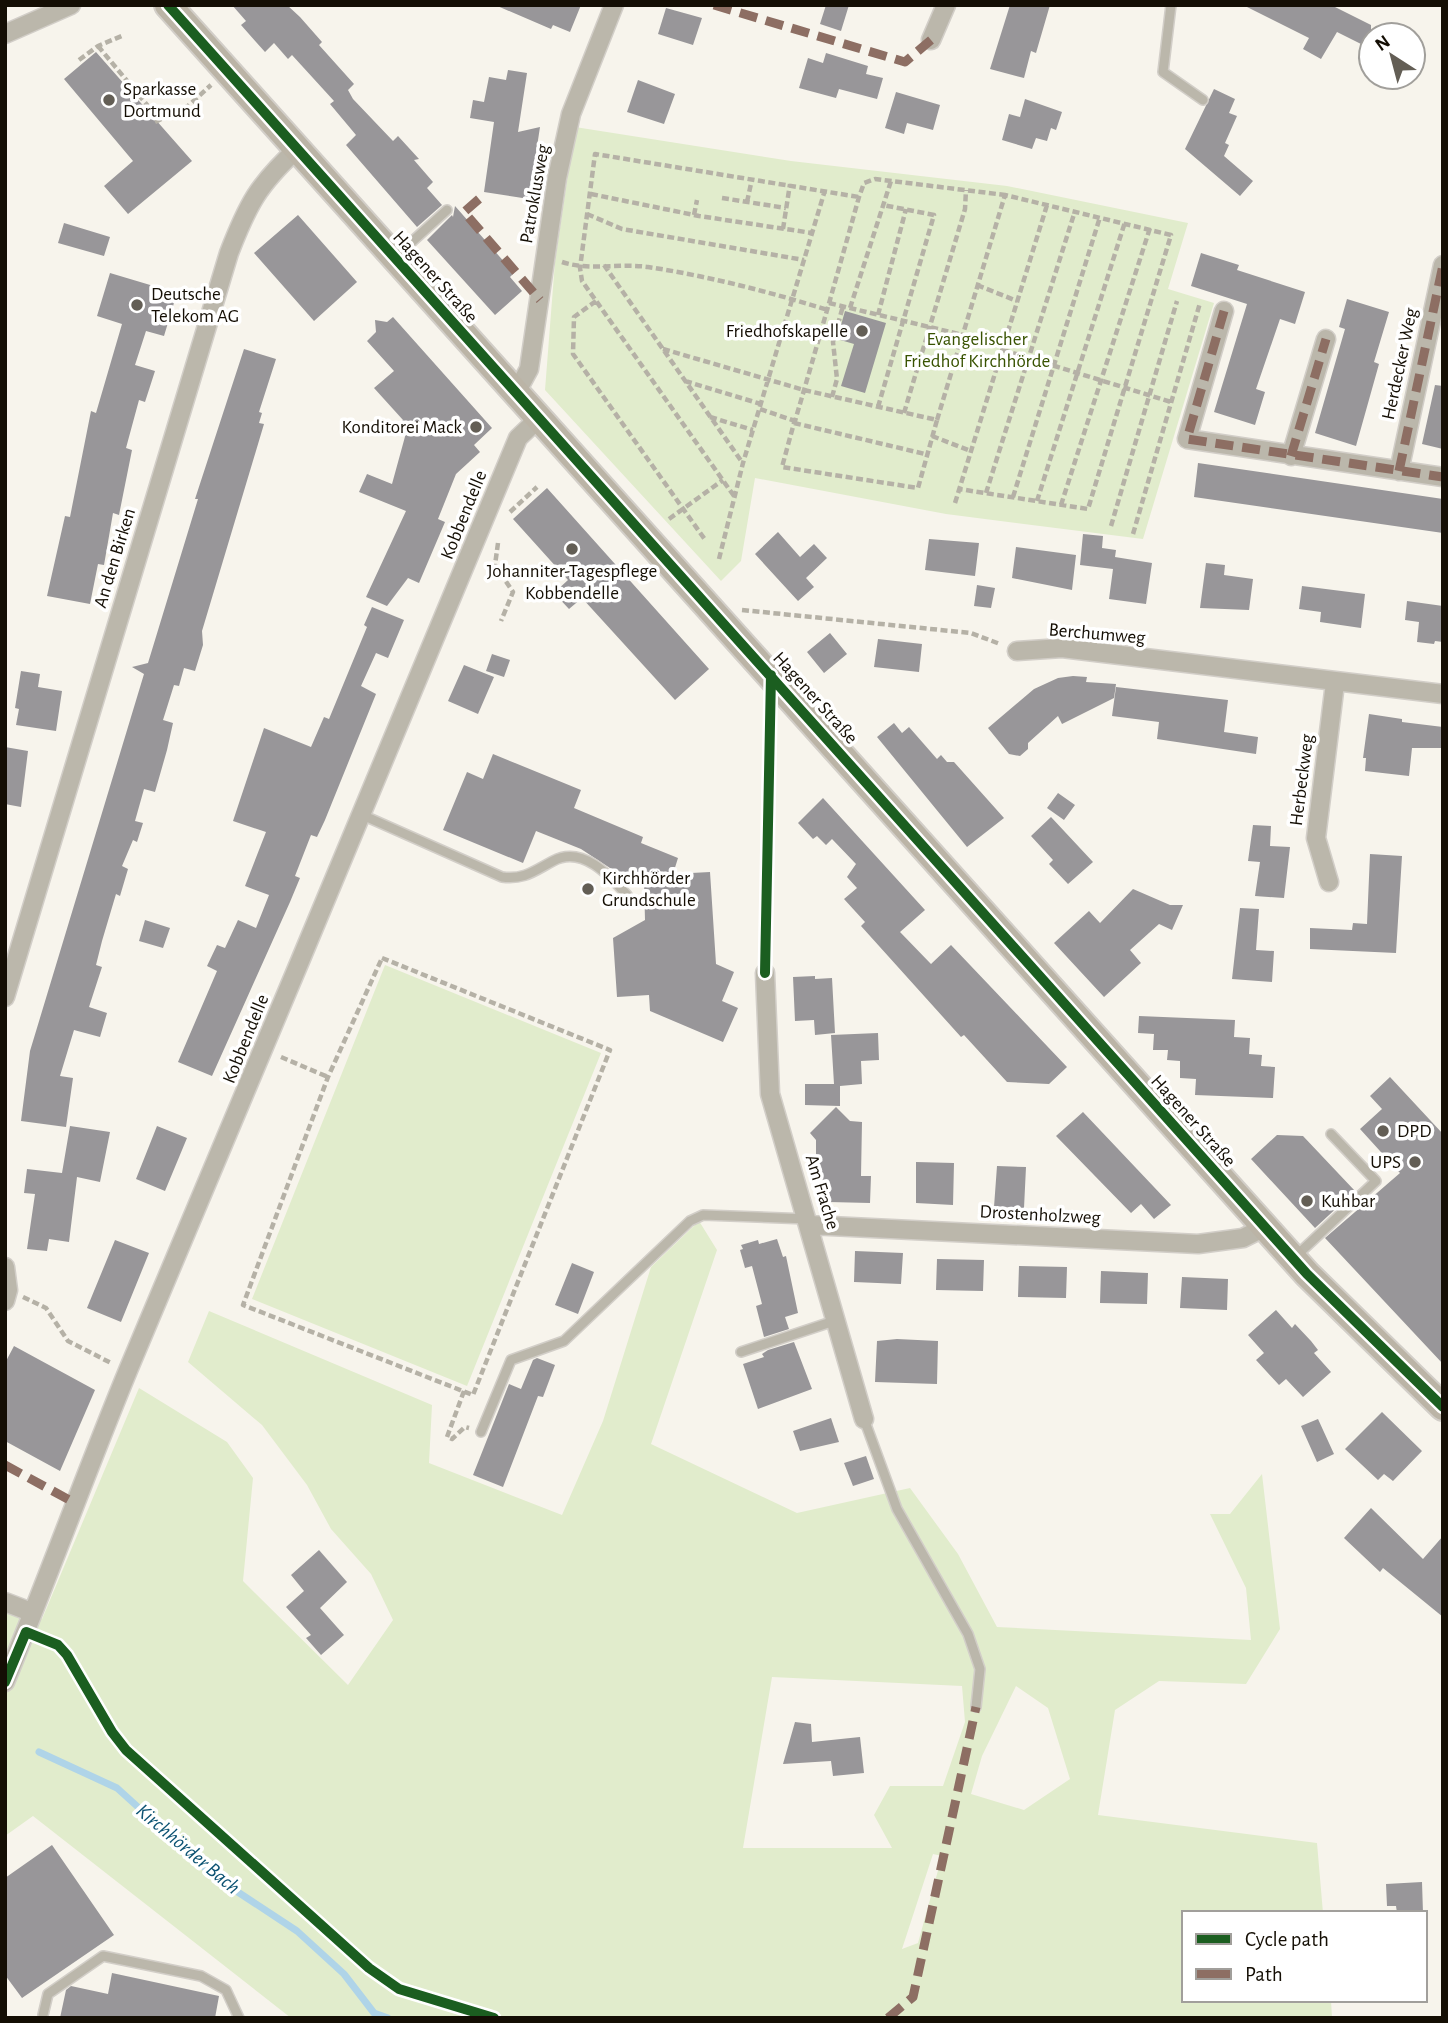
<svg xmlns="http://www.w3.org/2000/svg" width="1448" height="2023" viewBox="0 0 1448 2023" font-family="'Alegreya Sans',sans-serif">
<rect width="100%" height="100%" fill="#f7f4ec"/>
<!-- green -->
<path fill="#e1eccc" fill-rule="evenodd" d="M575 127 791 161 1007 186 1188 223 1168 289 1214 303 1143 539 946 514 755 478 741 561 721 581 545 390 555 262Z
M385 965 601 1053 467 1386 252 1299Z
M699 1221 717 1250 651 1444 797 1513 910 1488 958 1554 997 1627 1251 1640 1246 1588 1210 1514H1230L1262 1474 1280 1629 1246 1684 1159 1681 1115 1710 1098 1815 1317 1843 1323 1913H1184V2000H1331L1332 2018H291L33 1816 5 1836V1607L42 1619 139 1388 227 1442 253 1478 243 1581 348 1685 393 1620 371 1574 331 1529 307 1485 262 1425 188 1362 209 1311 432 1405 429 1463 562 1515 603 1421 651 1267ZM772 1677 962 1686 965 1722 943 1786H890L874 1815 892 1848H743ZM1016 1686 1048 1708 1070 1779 1024 1810 971 1794 982 1756ZM933 1854 942 1856 918 1943 902 1949Z"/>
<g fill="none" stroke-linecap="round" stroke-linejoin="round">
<!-- stream -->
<path stroke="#afd4e8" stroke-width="7" d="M39 1752 117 1788 215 1877 297 1931 344 1974 374 2013 388 2018"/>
</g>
<!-- building -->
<path fill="#989699" d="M232 5H287L300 17 322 42 319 45 354 84 348 90 353 99 393 141 398 136 419 159 414 160 433 182 427 188 442 205 417 227 346 145 356 135 330 104 334 101 292 55 288 59 274 43 265 52 241 25 246 21Z
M495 5H581L570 32 553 25 551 29Z
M826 5H849L841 31 820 24Z
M1010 5H1050L1036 53 1031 51 1024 78 990 69Z
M1243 5H1331L1371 25V49L1337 32 1321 59 1303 49 1309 38Z
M666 8 702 18 693 45 658 34Z
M96 52 192 161 128 214 104 186 133 161 64 79Z
M826 53 868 66 866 74 883 78 877 99 839 89 836 98 799 88 808 58 823 63Z
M508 70 527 73 518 132 540 127 529 199 484 192 494 122 470 118 473 100 484 102 489 77 506 80Z
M638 80 675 94 664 124 627 112Z
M1214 89 1235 99 1229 113 1237 116 1225 143 1229 145 1224 156 1253 181 1240 196 1185 149Z
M896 92 940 105 933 130 907 123 904 134 885 128Z
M1025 99 1062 112 1056 130 1051 128 1047 141 1036 138 1032 149 1002 140 1009 114 1020 117Z
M455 206 514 273 510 277 522 291 495 315 427 240 452 215 453 217Z
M298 215 357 282 314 321 254 253Z
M64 223 110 237 104 256 58 243Z
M1201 253 1239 265 1237 270 1305 292 1295 324 1280 319 1256 389 1265 392 1255 425 1214 412 1247 304 1191 286Z
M110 273 177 293 164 336 146 331 135 365 155 371 145 402 139 400 126 448 132 450 119 515 113 513 104 565 98 564 90 604 47 596 65 516 70 517 91 411 96 413 122 324 97 316Z
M1347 299 1389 312 1374 362 1379 364 1356 446 1315 433 1345 329 1339 327Z
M845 311 886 323 865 393 841 386 854 344 837 339Z
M393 317 492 428 474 445 480 452 456 474 438 519 445 522 419 583 408 578 387 606 366 597 406 511 359 492 367 474 392 484 406 433 399 424 403 420 374 388 394 371 367 341 376 332 375 320 387 322Z
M244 349 276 359 259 412 262 413 259 423 264 424 202 631 203 645 195 671 184 668 179 686 174 685 163 720 173 723 167 750 155 792 144 789 135 821 143 823 137 842 133 840 122 866 128 869 120 896 116 894 102 941 96 965 102 967 89 1007 107 1013 100 1037 74 1030 60 1076 73 1078 66 1127 21 1121 30 1051 144 674 132 667 148 663 198 499H195Z
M1435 385 1443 386V449L1422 444Z
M1198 463 1443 499V533L1194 497Z
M547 488 709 669 675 700 582 598 569 609 554 593 568 580 513 519Z
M778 532 800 557 814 544 827 558 806 578 814 587 798 601 755 554Z
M1083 534 1103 536 1102 548 1116 550 1115 557 1152 563 1146 604 1109 599 1113 569 1080 565Z
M929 539 979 543 975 576 925 570Z
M1016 547 1076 555 1072 590 1012 578Z
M1206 563 1225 565 1224 575 1253 579 1249 610 1200 608Z
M977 585 995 588 991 608 974 606Z
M1302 586 1365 594 1361 628 1320 622 1321 612 1299 609Z
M1407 601 1443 606V642L1435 641 1434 644 1417 642 1419 622 1405 620Z
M372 607 404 620 388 658 376 653 361 686 376 694 325 820 317 837 311 835 295 876 300 878 290 902 212 1076 178 1062 217 971 207 966 217 945 225 948 238 920 256 928 269 895 245 886 266 832 233 821 264 728 311 747 324 717 329 719 367 627 364 625Z
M830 633 847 654 824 673 807 652Z
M878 639 922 644 919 672 874 667Z
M492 654 510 660 504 677 486 671Z
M464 665 494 677 478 714 448 701Z
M21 671 40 674 38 687 62 691 56 731 16 725 19 709 15 708Z
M1073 676 1087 677 1086 682 1116 684 1114 698 1062 724 1058 716 1028 743V749L1020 756 1009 754 988 728 1034 689 1058 678Z
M1116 687 1228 700 1224 732 1258 737 1256 754 1157 739 1159 722 1112 716Z
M1369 714 1402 719V722L1443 727V748H1412L1409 776 1365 771 1366 758H1363Z
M894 723 902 733 909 727 937 759 941 755 947 762H954L1004 818 967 847 877 737Z
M5 747 28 751 21 807 5 804Z
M493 754 581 790 574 808 643 837 641 843 678 858 673 874 710 872 716 964 734 972 722 1001 738 1008 723 1042 650 1011 649 995 617 997 613 938 645 920 644 882 610 868 581 849 536 831 523 863 443 830 467 772 483 779Z
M1058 793 1075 805 1064 820 1047 808Z
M823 798 925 910 900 932 931 964 951 945 1067 1067 1049 1084 1007 1082 964 1035 961 1037 861 926 865 922 844 899 857 888 847 877 856 864 832 839 826 845 817 836 813 839 798 823Z
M1051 817 1093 862 1068 884 1049 864 1053 860 1031 836Z
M1253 825 1271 826 1270 846 1290 847 1284 898 1255 896 1260 862 1248 861Z
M1370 854 1402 856 1396 953 1310 949V928L1352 930 1353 923 1367 924Z
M1133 889 1170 905H1183L1172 930 1159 924 1130 950 1141 963 1104 997 1054 943 1089 911 1100 923Z
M1240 908 1259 909 1256 950 1274 951 1272 982 1232 979Z
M145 920 170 928 163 948 139 941Z
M815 976V979L832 978 835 1033 815 1035 814 1020 795 1021 793 977Z
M1139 1016 1235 1020 1234 1037 1250 1038 1249 1054 1262 1055 1261 1066 1275 1067 1273 1098 1195 1095 1196 1079 1180 1078V1061L1167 1060 1168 1050H1153L1154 1034 1138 1033Z
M878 1033 879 1060 861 1061 862 1084 840 1086V1106L805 1105V1084H834L831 1035Z
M1390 1077 1443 1134V1364L1325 1238 1400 1173 1360 1129 1382 1109 1370 1096Z
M836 1107 850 1121 862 1122 861 1176H871L870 1203 829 1202V1192H824L821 1168 816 1167V1140L810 1133Z
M1083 1112 1171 1205 1154 1219 1141 1204 1131 1213 1056 1136Z
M70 1126 110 1132 100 1182 77 1177 69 1242 49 1239 47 1251 27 1249 35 1194 24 1193 27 1169 62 1173Z
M157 1126 187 1138 165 1191 136 1179Z
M1277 1135 1303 1136 1355 1191 1315 1228 1251 1159Z
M916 1162 954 1163 953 1205 916 1203Z
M997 1166 1026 1167 1024 1208 994 1207Z
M777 1239 783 1257 786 1256 798 1313 785 1317 789 1329 764 1337 756 1306 762 1304 752 1266 745 1268 740 1250 743 1249 741 1245 758 1240 759 1244Z
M115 1240 149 1253 121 1322 87 1308Z
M855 1251 903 1253 901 1284 854 1282Z
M937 1259 984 1260 983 1291 936 1290Z
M572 1263 594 1272 578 1314 555 1305Z
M1019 1266 1067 1267 1066 1298 1018 1297Z
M1101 1271 1148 1273 1147 1304 1100 1303Z
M1182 1277 1228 1279 1227 1310 1180 1308Z
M1276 1310 1292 1328 1295 1324 1311 1341 1318 1350 1314 1353 1331 1372 1303 1397 1286 1379 1279 1385 1256 1360 1264 1353 1248 1335Z
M897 1339 938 1341 937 1384 875 1382 877 1341Z
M794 1342 812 1389 758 1409 743 1364 764 1357 762 1354 768 1350Z
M14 1346 95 1390 60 1471 5 1441V1363Z
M537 1358 555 1365 543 1397 538 1396 503 1487 473 1475 509 1384 521 1389 533 1360Z
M1382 1412 1422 1451 1393 1481 1384 1474 1378 1480 1345 1449Z
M831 1418 839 1442 800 1451 793 1431Z
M1318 1419 1334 1454 1317 1462 1301 1426Z
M866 1456 874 1479 853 1486 844 1463Z
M1371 1508 1423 1559 1443 1536V1617L1383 1568 1380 1572 1344 1538Z
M319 1550 347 1582 320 1608 344 1635 321 1655 306 1638 311 1635 286 1607 304 1591 291 1575Z
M795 1722 811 1724 812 1742 860 1737 864 1773 833 1776 831 1761 783 1764Z
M52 1845 114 1935 22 1998 5 1975V1878Z
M1422 1882 1423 1913H1397L1396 1906H1387L1386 1884Z
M112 1973 219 1996 215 2018H60L66 1990 71 1986 108 1994Z"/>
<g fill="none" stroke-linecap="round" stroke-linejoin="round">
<defs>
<path id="service" d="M1171 5 1163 72 1203 100
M395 257 447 210
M360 814 502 877C524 880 534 871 553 861 582 845 609 875 627 895
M1295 1257 1376 1181 1331 1134
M741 1352 837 1320
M864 1419 897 1509 968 1634 980 1669 976 1707
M481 1432 511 1360 564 1341 690 1221 703 1215 808 1219
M43 2015 48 1994 103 1956 201 1976 226 1990 239 2018"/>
<path id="minor" d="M5 34 71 5
M931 40 946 5
M1224 311 1187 439 1443 477
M516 393 529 369 557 178 571 114 614 5
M1291 456 1326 339
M1399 471 1443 265
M1017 651 1062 648 1443 694
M1329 882 1316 838 1335 683
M765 973 770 1094 864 1419
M5 997 229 253C248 204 258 185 297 149
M810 1225 1198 1244 1243 1238 1265 1227
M5 1267 8 1290 5 1301
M5 1602 31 1612
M5 1682C48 1578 86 1472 129 1368 259 1058 390 749 518 438L538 419"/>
<path id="secondary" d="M168 5 1307 1274 1443 1407"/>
</defs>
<!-- service casing -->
<use href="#service" stroke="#d2cec8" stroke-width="12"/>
<!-- minor casing -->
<use href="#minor" stroke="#d2cec8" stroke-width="21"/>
<!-- secondary casing -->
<use href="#secondary" stroke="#d2cec8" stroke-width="30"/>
<!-- path -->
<path stroke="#b5b1a6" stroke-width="4.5" stroke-dasharray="7 3.5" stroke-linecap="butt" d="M98 46 158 118
M79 60 98 46 124 35
M155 122 188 106 211 85
M591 194 699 216 812 233
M722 198 786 208
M747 202 752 179
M587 214 622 229 804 260
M694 215 697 200
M783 229 790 184
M562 262C589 271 619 263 648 267 708 276 770 292 828 310
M604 265 742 462
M977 285 1017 301
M596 301 574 317 573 354 706 541
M829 303 963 335
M850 308 891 181
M878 315 906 209
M663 349 804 390 937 420 918 488 782 467 794 423 795 421C817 346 838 272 859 197L864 183 875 179 1005 195
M1003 350 1171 402
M685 381 761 404
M832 397 837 379 833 342 843 306
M878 407 934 215 883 205
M760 409 795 421
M904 413 965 209 966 190
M710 417 753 430
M937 420 1005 195 1171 235 1088 509 959 489
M794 423 925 454
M932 436 971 451
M986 493 1075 211
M734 496 582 281 580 268 595 154 859 197
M1013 497 1100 217
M1037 501 1125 222
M955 503 1047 205
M1061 505 1150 228
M510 512 537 487
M669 519 723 480
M1111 526 1177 301
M1133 534 1200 303
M498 543 495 565 513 592 501 621
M719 559 743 463 825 190
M742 610 971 633 1000 644
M382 958 610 1050 473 1395 243 1305 328 1077Z
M281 1057 328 1077
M23 1297 46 1308 68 1341 111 1363
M464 1391 447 1437 452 1439 465 1427 469 1428"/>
<!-- service -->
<use href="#service" stroke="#bbb7ab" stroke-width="9"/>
<!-- minor -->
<use href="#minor" stroke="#bbb7ab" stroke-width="18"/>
<!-- secondary -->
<use href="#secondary" stroke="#bbb4a6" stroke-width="26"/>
<!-- quiet -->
<path stroke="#8d6e63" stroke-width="9" stroke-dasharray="18 9" stroke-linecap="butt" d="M714 5 905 62 931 40
M479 199 464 212 540 300
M1224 311 1187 439 1443 477
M1291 456 1326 339
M1399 471 1443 265
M5 1465 75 1503
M888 2018 913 1997 976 1707"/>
<defs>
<path id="cycleway" d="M168 5 1307 1274 1443 1407
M765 973 771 675
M5 1682 26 1632 58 1645 67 1655 112 1732 126 1750 369 1968 399 1989 494 2018"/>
</defs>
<!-- cycleway casing -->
<use href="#cycleway" stroke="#fff" stroke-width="15"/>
<!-- cycleway -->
<use href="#cycleway" stroke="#1b5e20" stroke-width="10"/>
</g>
<!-- markers -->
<g fill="#635e55" stroke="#fff" stroke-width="2.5">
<circle cx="109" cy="100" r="7"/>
<circle cx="137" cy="305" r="7"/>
<circle cx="862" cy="331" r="7"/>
<circle cx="476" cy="427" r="7"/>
<circle cx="572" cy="549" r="7"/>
<circle cx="588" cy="889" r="7"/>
<circle cx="1383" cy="1131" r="7"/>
<circle cx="1415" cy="1162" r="7"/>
<circle cx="1307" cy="1201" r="7"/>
</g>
<g text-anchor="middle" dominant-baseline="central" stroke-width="7" stroke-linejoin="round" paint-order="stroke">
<!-- poi labels -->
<g font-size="19" fill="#140e04" stroke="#fff" text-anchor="start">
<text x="123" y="89">Sparkasse<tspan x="123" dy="22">Dortmund</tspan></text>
<text x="151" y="294">Deutsche<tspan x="151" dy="22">Telekom AG</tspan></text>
<text x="848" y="331" text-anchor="end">Friedhofskapelle</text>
<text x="462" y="427" text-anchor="end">Konditorei Mack</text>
<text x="572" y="571" text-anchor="middle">Johanniter-Tagespflege<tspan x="572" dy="22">Kobbendelle</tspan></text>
<text x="602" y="878">Kirchhörder<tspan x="602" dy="22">Grundschule</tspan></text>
<text x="1397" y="1131">DPD</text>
<text x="1401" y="1162" text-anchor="end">UPS</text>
<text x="1321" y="1201">Kuhbar</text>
</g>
<!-- street labels -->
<g font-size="19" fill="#140e04" stroke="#fff">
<text transform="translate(535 194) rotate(-80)">Patroklusweg</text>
<text transform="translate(435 277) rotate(48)">Hagener Straße</text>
<text transform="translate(1400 364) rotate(-78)">Herdecker Weg</text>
<text transform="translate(464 515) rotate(-68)">Kobbendelle</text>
<text transform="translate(115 558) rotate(-73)">An den Birken</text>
<text transform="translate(1097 634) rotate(5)">Berchumweg</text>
<text transform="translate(815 698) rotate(48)">Hagener Straße</text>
<text transform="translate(1302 780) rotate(-83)">Herbeckweg</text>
<text transform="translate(246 1039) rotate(-68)">Kobbendelle</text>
<text transform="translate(1193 1121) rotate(48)">Hagener Straße</text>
<text transform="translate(822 1192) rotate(73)">Am Frache</text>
<text transform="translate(1040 1215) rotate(3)">Drostenholzweg</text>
</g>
<!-- park labels -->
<g font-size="19" fill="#385201" stroke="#fff">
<text x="977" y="339">Evangelischer<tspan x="977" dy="22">Friedhof Kirchhörde</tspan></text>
</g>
<!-- water labels -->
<g font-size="21" font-style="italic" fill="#0d5373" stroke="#fff">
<text transform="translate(188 1849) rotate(40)">Kirchhörder Bach</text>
</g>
</g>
<!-- border -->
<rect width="1448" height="2023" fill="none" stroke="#140e04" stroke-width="14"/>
<!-- legend -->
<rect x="1182" y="1911" width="245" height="91" fill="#ffffff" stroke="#a19f9b" stroke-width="2"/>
<rect x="1196" y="1934" width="35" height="10" fill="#1b5e20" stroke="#a19f9b" stroke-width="2"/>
<text x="1245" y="1946" font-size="21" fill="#140e04">Cycle path</text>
<rect x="1196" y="1969" width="35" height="10" fill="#8d6e63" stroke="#a19f9b" stroke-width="2"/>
<text x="1245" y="1981" font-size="21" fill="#140e04">Path</text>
<!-- north arrow -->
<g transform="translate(1392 56) rotate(324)"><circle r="33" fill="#ffffff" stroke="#a19f9b" stroke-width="2"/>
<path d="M0-5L12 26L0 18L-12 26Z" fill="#635e55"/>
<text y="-10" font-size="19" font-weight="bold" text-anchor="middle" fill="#140e04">N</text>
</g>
</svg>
